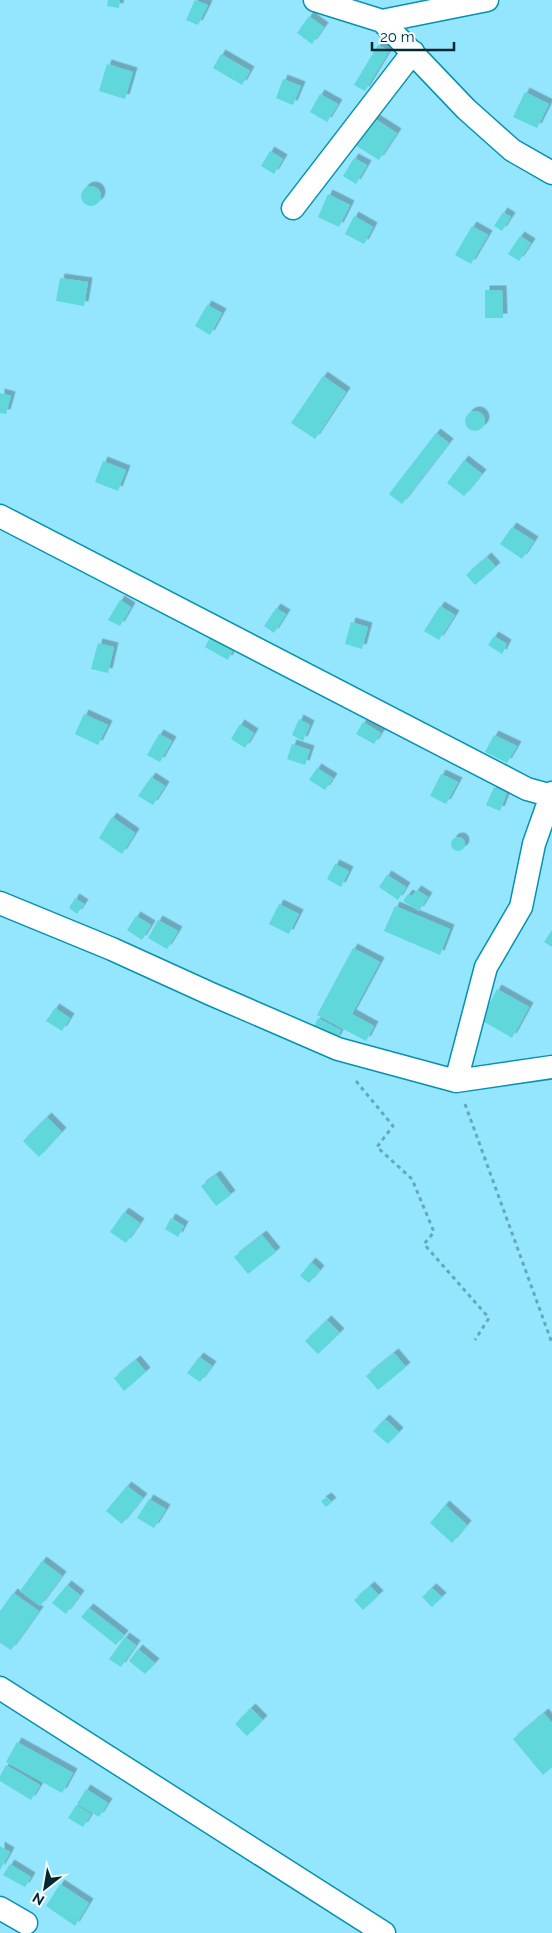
<svg xmlns="http://www.w3.org/2000/svg" width="552" height="1933" viewBox="0 0 552 1933" font-family="Raleway,sans-serif">
<defs>
<filter id="shadow"><feDropShadow dx="4.5" dy="-4.5" stdDeviation="0" flood-color="#0004"/></filter>
</defs>
<rect width="100%" height="100%" fill="#94e6fe"/>
<!-- building -->
<path fill="#5ed7db" filter="url(#shadow)" d="M108 0H120L119 8 107 6Z
M195 0 208 5 198 25 186 20Z
M309 16 324 27 312 44 297 33Z
M378 45 389 51 365 91 354 85Z
M221 54 250 71 242 85 213 68Z
M107 64 133 72 125 99 99 91Z
M283 79 301 86 293 105 276 98Z
M525 92 549 104 537 128 513 117Z
M320 94 338 104 327 122 310 112Z
M372 117 397 133 379 160 355 145Z
M270 151 283 159 274 174 261 166Z
M354 158 367 165 356 184 343 176Z
M81 196a10 10 0 1 1 20 0a10 10 0 1 1-20 0Z
M328 194 350 205 339 227 318 217Z
M503 212 511 217 502 231 494 226Z
M354 216 373 227 364 244 345 234Z
M472 226 488 235 471 264 455 255Z
M520 236 531 243 519 261 508 254Z
M60 278 88 282 84 306 56 301Z
M485 290H502L503 318H485Z
M207 305 222 313 210 335 195 326Z
M323 376 346 392 315 439 291 423Z
M0 393 11 396 6 414 0 413Z
M465 421a10 10 0 1 1 20 0a10 10 0 1 1-20 0Z
M436 433 449 443 402 504 389 494Z
M464 460 482 474 464 496 447 483Z
M103 461 126 470 118 491 95 482Z
M512 527 534 541 522 559 500 544Z
M487 557 496 567 475 585 466 575Z
M120 600 131 607 120 626 108 620Z
M440 606 455 615 439 640 424 631Z
M276 608 286 614 274 633 264 626Z
M351 622 368 627 362 649 345 644Z
M212 633 235 645 228 660 205 647Z
M494 636 507 644 502 654 488 645Z
M98 643 114 647 108 673 91 669Z
M84 714 108 725 98 745 75 734Z
M299 719 310 725 303 741 292 735Z
M363 722 381 733 374 744 356 734Z
M240 724 254 733 245 748 231 739Z
M159 734 172 741 160 762 147 755Z
M494 735 517 746 507 763 485 752Z
M292 744 310 750 305 765 287 759Z
M317 768 333 778 325 790 309 780Z
M441 774 458 782 446 804 430 796Z
M151 777 165 786 153 805 138 796Z
M494 787 507 793 500 811 486 805Z
M112 817 135 833 122 854 99 838Z
M451 844a7 7 0 1 1 14 0a7 7 0 1 1-14 0Z
M335 864 349 871 341 887 327 879Z
M387 875 406 887 398 900 379 887Z
M417 890 428 897 419 911 403 901 408 894 412 896Z
M75 898 84 904 77 914 69 908Z
M279 904 299 914 289 934 269 924Z
M395 906 450 929 440 955 384 931Z
M136 916 151 925 142 940 127 930Z
M158 920 178 931 167 949 148 938Z
M552 930V947L544 942Z
M353 948 380 962 352 1014 374 1026 366 1041 317 1015Z
M497 989 529 1007 512 1038 481 1020Z
M55 1008 70 1018 62 1031 46 1021Z
M318 1018 341 1030 336 1040 313 1028Z
M47 1117 62 1132 39 1157 23 1141Z
M216 1175 231 1195 216 1206 201 1186Z
M124 1212 140 1223 126 1243 110 1232Z
M171 1218 184 1226 178 1237 165 1229Z
M262 1235 276 1252 248 1274 234 1257Z
M311 1262 320 1270 309 1283 300 1276Z
M327 1320 340 1333 318 1354 305 1341Z
M394 1353 406 1367 378 1390 366 1376Z
M199 1357 212 1366 200 1382 187 1373Z
M136 1360 146 1372 124 1391 114 1378Z
M385 1419 399 1432 388 1444 373 1431Z
M127 1486 143 1498 122 1524 106 1511Z
M327 1497 332 1502 326 1507 321 1501Z
M149 1499 166 1509 154 1528 137 1518Z
M445 1505 467 1525 452 1543 430 1523Z
M42 1561 62 1576 40 1606 20 1591Z
M67 1585 80 1595 66 1614 52 1603Z
M370 1586 379 1595 363 1610 354 1600Z
M432 1588 442 1597 432 1607 422 1597Z
M13 1593 39 1611 11 1650 0 1643V1611Z
M89 1608 124 1635 116 1645 81 1617Z
M125 1637 136 1645 121 1667 109 1659Z
M138 1649 155 1663 145 1674 129 1661Z
M251 1708 263 1720 247 1736 235 1724Z
M544 1713 552 1723V1767L543 1775 513 1739Z
M17 1742 73 1773 62 1793 6 1762Z
M6 1765 40 1785 31 1800 0 1781V1776Z
M86 1789 108 1803 99 1817 77 1804Z
M76 1805 91 1814 83 1827 68 1818Z
M0 1846 10 1852 0 1870Z
M10 1864 31 1877 25 1887 3 1875Z
M60 1884 89 1903 75 1926 46 1906Z"/>
<g fill="none" stroke-linecap="round" stroke-linejoin="round">
<defs>
<path id="street" d="M315 0 382 21 487 0
M382 21 466 109 512 150 552 173
M293 208 413 52
M0 516 527 789 552 796
M0 903 112 949 211 994 338 1049 456 1081 552 1067
M456 1081 486 967 521 907 534 844 552 793
M0 1688 384 1933
M0 1908 26 1923"/>
</defs>
<!-- street casing -->
<use href="#street" stroke="#0791ad" stroke-width="25"/>
<!-- path -->
<path stroke="#65a8bb" stroke-width="3" stroke-dasharray="4 4" stroke-linecap="butt" d="M356 1081 393 1126 377 1147 412 1179 434 1232 424 1244 489 1318 475 1340
M465 1104 552 1343"/>
<!-- street -->
<use href="#street" stroke="#fff" stroke-width="22"/>
</g>
<!-- north arrow -->
<g transform="translate(45 1888) rotate(211)" stroke="#f1fbfe" stroke-width="4" paint-order="stroke">
<path d="M0-4L9 19L0 12L-9 19Z" fill="#032830"/>
<text y="-8" font-size="14" font-weight="bold" text-anchor="middle" fill="#032830">N</text>
</g>
<!-- scale -->
<path d="M372 42v8h82v-8" fill="none" stroke="#032830" stroke-width="2.5"/>
<text x="380" y="42" font-size="15" fill="#032830" stroke="#f1fbfe" stroke-width="4" paint-order="stroke">20 m</text>
</svg>
